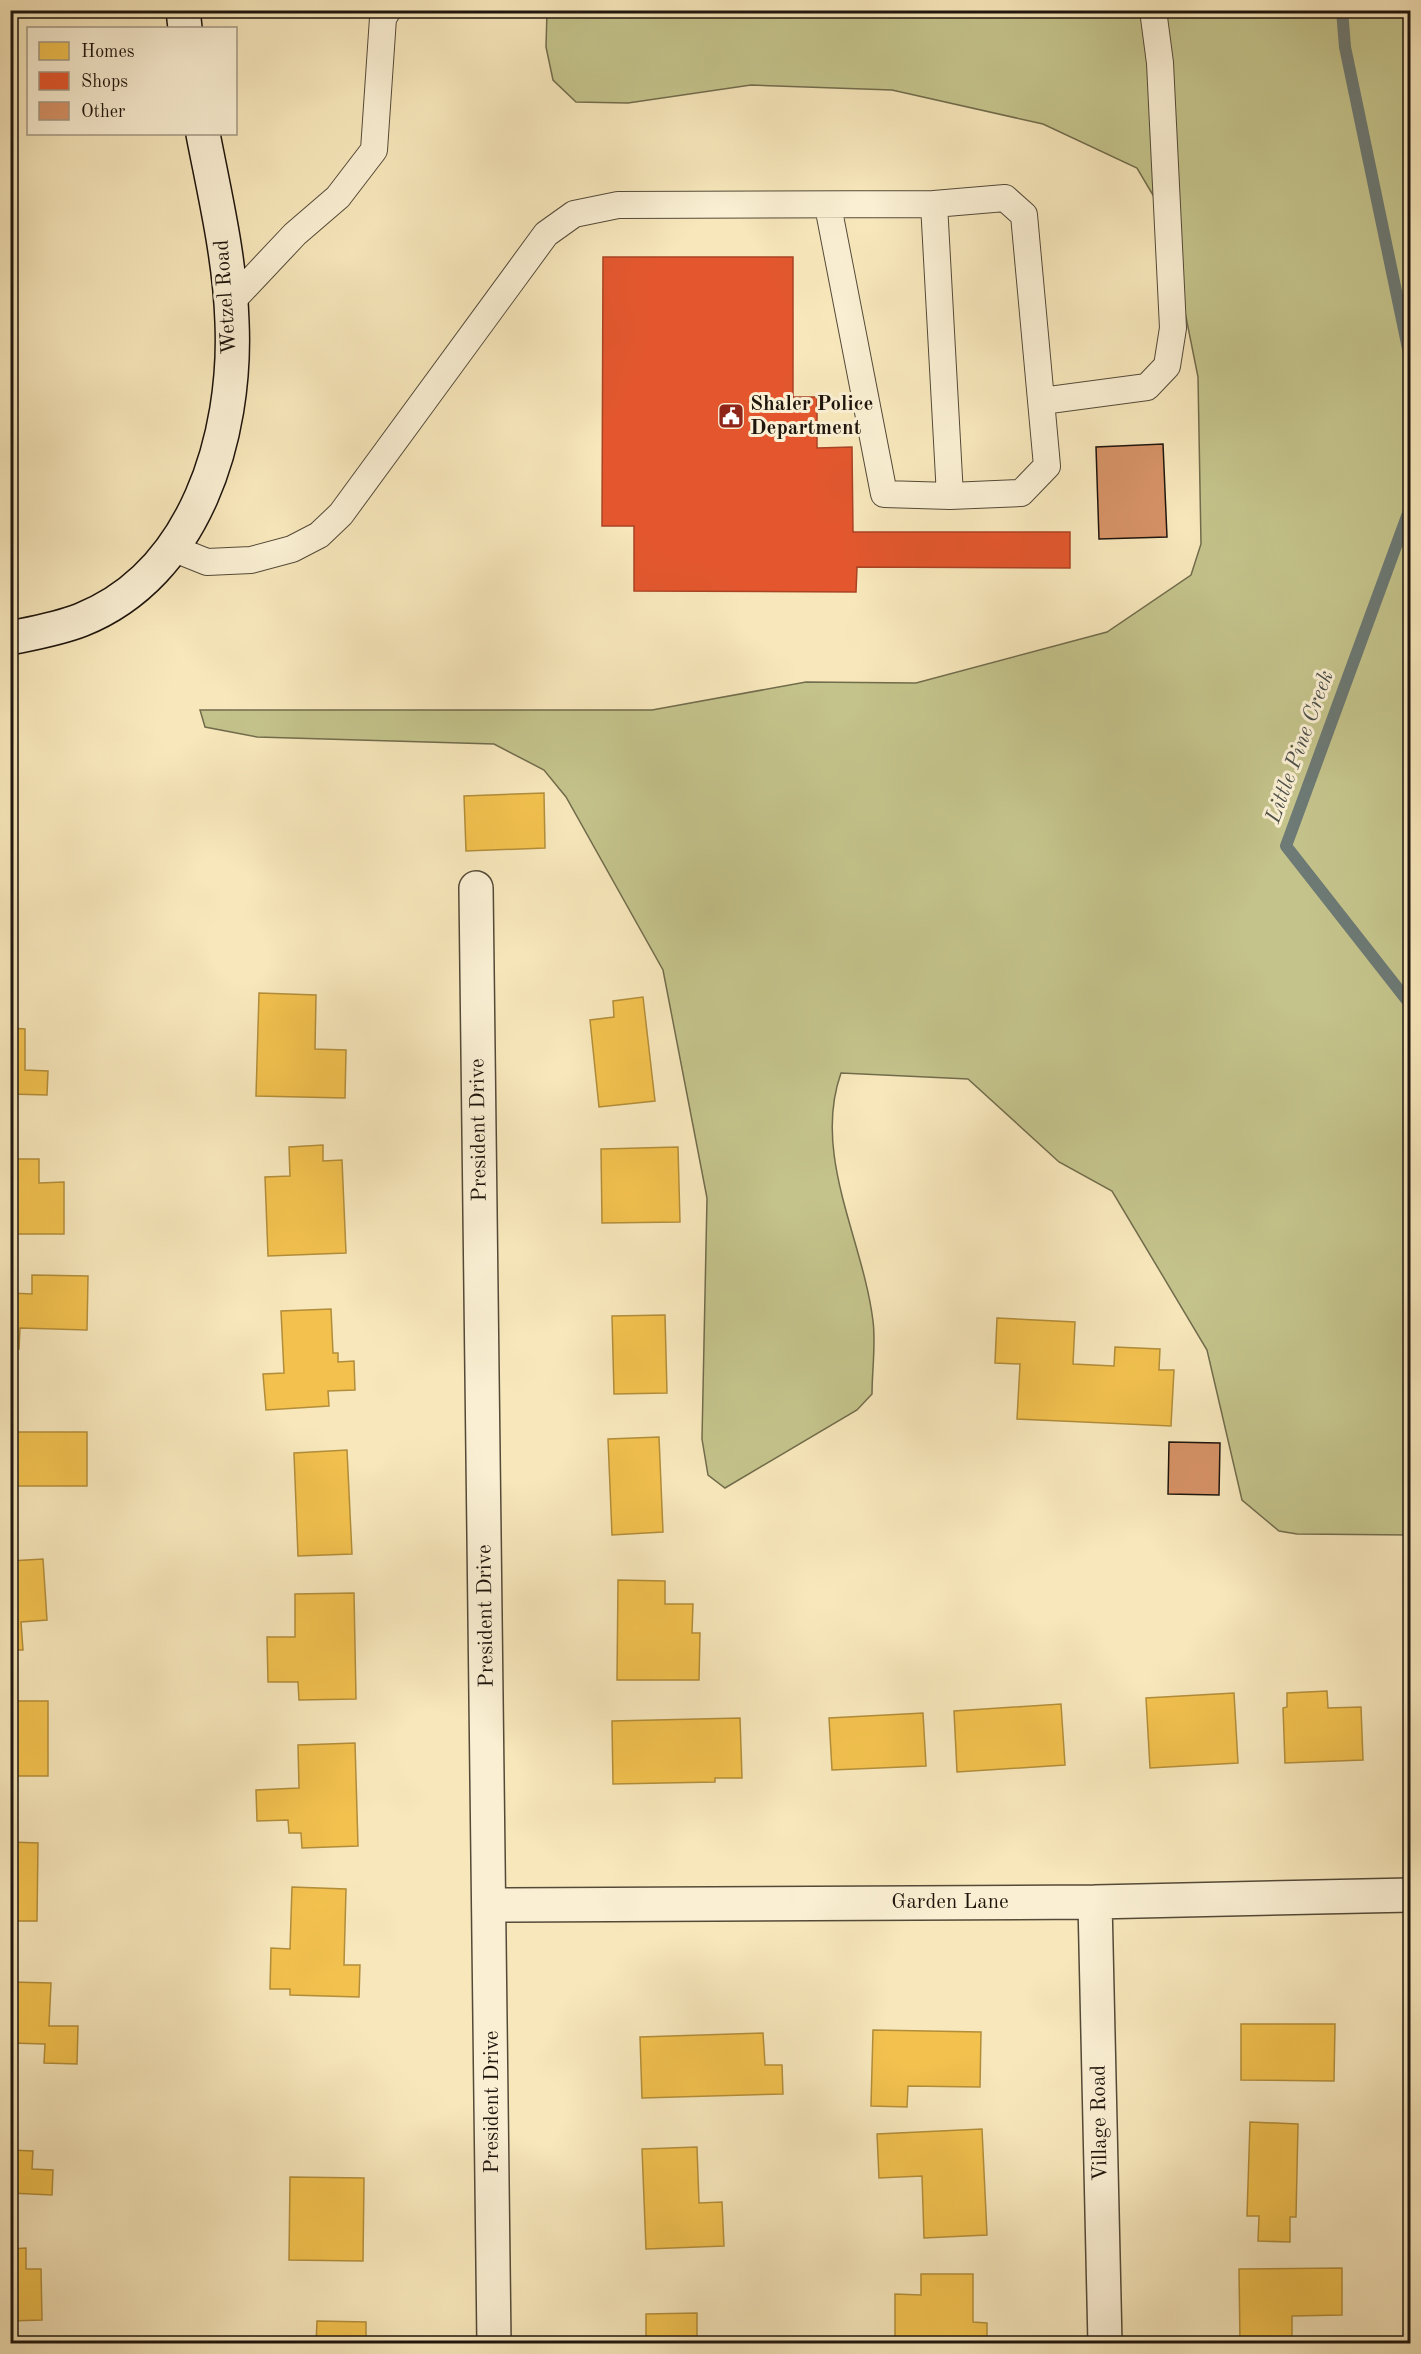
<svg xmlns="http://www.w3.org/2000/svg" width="1421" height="2354" viewBox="0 0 1421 2354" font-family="'Old Standard TT',serif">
<rect width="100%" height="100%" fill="#f7e7bb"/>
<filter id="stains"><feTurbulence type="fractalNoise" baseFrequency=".00333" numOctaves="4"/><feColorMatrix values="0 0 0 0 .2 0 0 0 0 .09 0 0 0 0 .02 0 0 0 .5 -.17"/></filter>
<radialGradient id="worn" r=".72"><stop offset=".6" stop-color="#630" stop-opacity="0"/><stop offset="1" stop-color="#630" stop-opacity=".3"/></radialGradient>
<!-- green -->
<path fill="#c4c38b" stroke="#716c4c" stroke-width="1.5" d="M547 11H1410V1535L1297 1534 1279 1531 1242 1500 1207 1350 1112 1191 1059 1162 968 1079 841 1073C812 1155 863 1239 873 1321 876 1344 872 1371 872 1394L857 1410 725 1488 708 1475 702 1439 707 1198 663 970 566 797 544 770 494 744 257 737 205 727 200 710H652L806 682 916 683 1107 632 1191 575 1201 544 1198 377 1166 217 1137 168 1043 124 892 90 751 85 628 103 576 102 553 80 546 47Z"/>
<!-- homes -->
<path fill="#f2c14e" stroke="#b28d3a" stroke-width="1.5" d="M10 781H13L12 856H10Z
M544 793 545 848 466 851 464 796Z
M259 993 316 995 315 1049 346 1050 345 1098 256 1096Z
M643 997 655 1101 599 1107 590 1020 614 1017 613 1001Z
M10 1028 25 1029V1070L48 1071 47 1095 10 1094Z
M323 1145V1161L342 1160 346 1253 268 1256 265 1177 290 1176 289 1147Z
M678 1147 680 1222 602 1223 601 1149Z
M10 1159H39V1183L64 1182V1234H10Z
M32 1275 88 1276 87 1330 20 1328 19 1349H10V1293L32 1294Z
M331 1309 333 1353H338V1362L354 1361 355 1390 328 1391 329 1406 266 1410 263 1374 284 1373 281 1311Z
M665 1315 667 1393 614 1394 612 1316Z
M997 1318 1075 1322 1073 1364 1114 1366 1115 1347 1160 1349 1159 1370H1174L1171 1426 1017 1419 1020 1364 995 1363Z
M10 1432H87V1486H10Z
M659 1437 663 1532 612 1535 608 1439Z
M347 1450 352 1554 298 1556 294 1453Z
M43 1559 47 1620 21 1622 23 1650H10V1561Z
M618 1580 665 1581V1604H693L692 1633H700L699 1680H617Z
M354 1593 356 1699 299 1700 298 1682H268L267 1637H295V1594Z
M1327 1691 1328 1708 1361 1707 1363 1760 1285 1763 1283 1708 1287 1707V1693Z
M1234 1693 1238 1763 1150 1768 1146 1698Z
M10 1701H48V1776H10Z
M1061 1704 1065 1765 957 1772 954 1711Z
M923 1713 926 1766 832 1770 829 1718Z
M740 1718 742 1778H715V1782L613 1784 612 1721Z
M355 1743 358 1846 302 1848 301 1833H289L288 1820 257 1821 256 1790 299 1788 298 1745Z
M10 1842 38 1843 37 1921H10Z
M292 1887 346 1889 344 1965H360L359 1997 290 1995V1989H270L271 1948 290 1949Z
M10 1982 51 1983 49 2026H78L77 2064 44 2063 45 2044 10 2043Z
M1241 2024H1335L1334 2081 1241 2080Z
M873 2030 981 2032 980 2087 908 2086 907 2107 871 2106Z
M763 2033 765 2065H782L783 2094 642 2098 640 2037Z
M1250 2122 1298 2124 1296 2217H1290V2242L1258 2241 1259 2216H1247Z
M982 2129 987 2235 924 2238 922 2176 879 2178 877 2134Z
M697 2147 699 2203 722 2202 724 2246 646 2249 642 2149Z
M10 2150 33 2151 32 2169 53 2170 52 2195 10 2193Z
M290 2177 364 2178 363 2261 289 2260Z
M26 2248V2269H41L42 2320 10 2321V2249Z
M1342 2268V2315L1292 2316V2344H1240L1239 2269Z
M921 2274H973V2322L987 2323V2344H895V2294L921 2295Z
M697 2313V2344H646V2314Z
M317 2321 366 2322V2344H316Z"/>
<!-- shops -->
<path fill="#e4572e" stroke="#a94324" stroke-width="1.5" d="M603 257H793V397H817V448L852 447 853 532H1070V568L857 567 856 592 634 591V526H602Z"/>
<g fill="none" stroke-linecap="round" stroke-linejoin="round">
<!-- stream -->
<path stroke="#6d7a75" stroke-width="12" d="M1342 10 1345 47 1410 358
M1410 508 1286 846 1410 1004"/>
</g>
<!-- building -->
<path fill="#d69266" stroke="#1e150d" stroke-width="1.5" d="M1163 444 1167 537 1099 539 1096 447Z
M1169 1442 1220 1443 1219 1495 1168 1494Z"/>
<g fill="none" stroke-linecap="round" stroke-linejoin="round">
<defs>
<path id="lane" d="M828 206 884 494 950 496 934 204 1005 198 1024 215 1047 466 1021 493 950 496
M230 303 295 234 338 197 374 150 383 18 388 10
M1042 401 1147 387 1167 366 1173 328 1160 63 1153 10
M172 548 207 562 251 560 292 549 319 535 341 514 546 234 574 214 618 205 934 204"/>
<path id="street" d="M476 888 494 2344
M1095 1902 1105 2344
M490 1905 1095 1902 1410 1895"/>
<path id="secondary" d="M183 10 185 28
M10 638C34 633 58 629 81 620 196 574 237 436 232 322 230 259 215 196 203 134"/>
</defs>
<!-- lane casing -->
<use href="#lane" stroke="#544a38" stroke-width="28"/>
<!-- street casing -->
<use href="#street" stroke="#544a38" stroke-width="36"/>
<!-- secondary casing -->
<use href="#secondary" stroke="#1e150d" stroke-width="36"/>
<!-- lane -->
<use href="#lane" stroke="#faefd3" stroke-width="26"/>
<!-- street -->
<use href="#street" stroke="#faefd3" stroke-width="33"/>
<!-- secondary -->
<use href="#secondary" stroke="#faefd3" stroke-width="33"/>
</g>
<!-- icons -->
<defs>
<symbol id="civic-square" viewBox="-11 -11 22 22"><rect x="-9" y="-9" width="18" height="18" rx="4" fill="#8f2418" stroke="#faefd3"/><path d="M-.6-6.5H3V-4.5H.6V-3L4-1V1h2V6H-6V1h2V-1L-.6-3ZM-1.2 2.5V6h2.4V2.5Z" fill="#fff"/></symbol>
</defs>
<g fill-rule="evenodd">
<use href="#civic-square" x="716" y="401" width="30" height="30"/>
</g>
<g text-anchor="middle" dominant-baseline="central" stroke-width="6" stroke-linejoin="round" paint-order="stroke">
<!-- street labels -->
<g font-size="21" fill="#1e150d" stroke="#faefd3">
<text transform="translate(226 297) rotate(-94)">Wetzel Road</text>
<text transform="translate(479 1130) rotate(-91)">President Drive</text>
<text transform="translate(486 1616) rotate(-91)">President Drive</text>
<text x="950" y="1902">Garden Lane</text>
<text transform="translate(492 2102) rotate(-90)">President Drive</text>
<text transform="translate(1100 2123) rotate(-91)">Village Road</text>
</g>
<!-- poi labels -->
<g font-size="21" font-weight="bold" fill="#1e150d" stroke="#faefd3" text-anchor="start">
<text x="750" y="404">Shaler Police<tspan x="750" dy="24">Department</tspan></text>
</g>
<!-- water labels -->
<g font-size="22" font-style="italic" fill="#4c504a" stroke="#faefd3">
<text transform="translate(1300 747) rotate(-70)">Little Pine Creek</text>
</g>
</g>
<!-- margin -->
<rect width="1421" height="2354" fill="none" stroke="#f7e7bb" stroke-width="36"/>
<rect x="12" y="12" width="1397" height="2330" fill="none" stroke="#1e150d" stroke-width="3"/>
<rect x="18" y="18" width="1385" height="2318" fill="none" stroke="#1e150d" stroke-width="1.5"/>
<!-- legend -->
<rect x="27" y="27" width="210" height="108" fill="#faefd3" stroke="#a29884" stroke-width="1.5"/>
<rect x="39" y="42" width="30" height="18" fill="#f2c14e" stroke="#a29884" stroke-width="1.5"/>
<text x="81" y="57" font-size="18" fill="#1e150d">Homes</text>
<rect x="39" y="72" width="30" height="18" fill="#e4572e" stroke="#a29884" stroke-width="1.5"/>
<text x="81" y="87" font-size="18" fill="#1e150d">Shops</text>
<rect x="39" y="102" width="30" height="18" fill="#d69266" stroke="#a29884" stroke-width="1.5"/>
<text x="81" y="117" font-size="18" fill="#1e150d">Other</text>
<rect width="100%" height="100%" filter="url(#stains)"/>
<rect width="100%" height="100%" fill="url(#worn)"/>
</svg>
